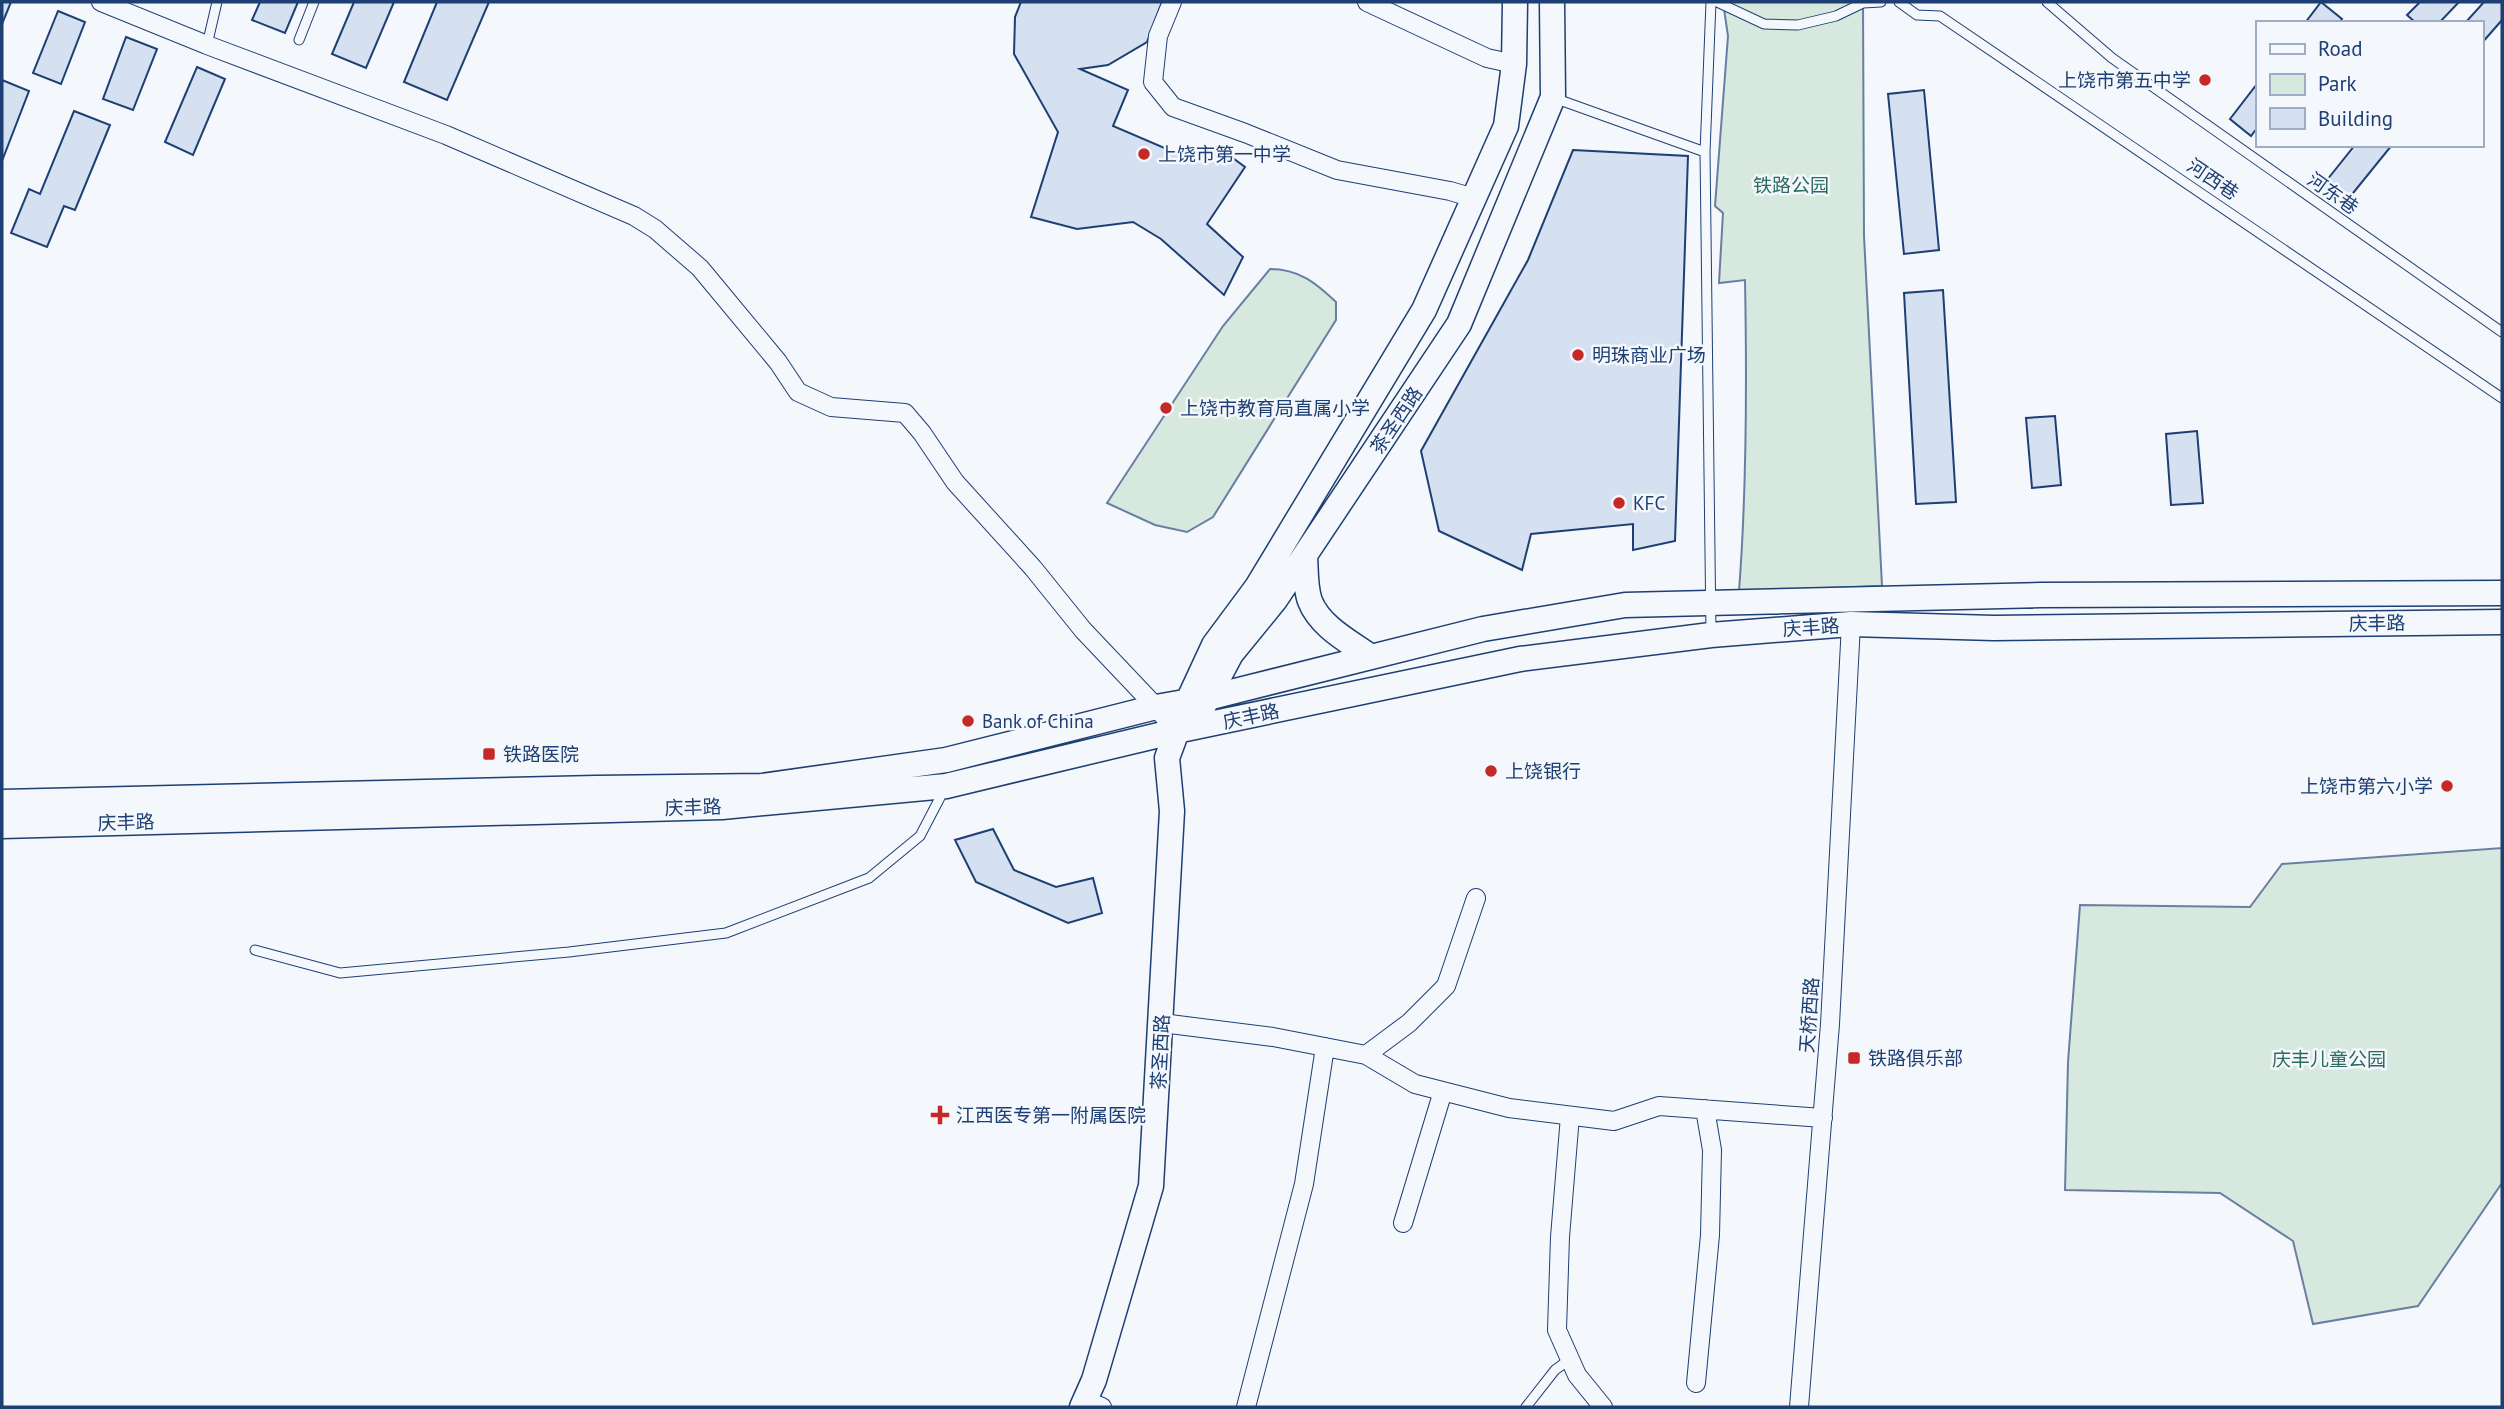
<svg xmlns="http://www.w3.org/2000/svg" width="2504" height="1409" viewBox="0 0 2504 1409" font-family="'PT Sans','Noto Sans SC',sans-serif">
<rect width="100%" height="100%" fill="#f4f7fb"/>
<!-- green -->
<path fill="#d7e8df" stroke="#687fa3" stroke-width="2" d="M1723 2H1863L1864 236 1882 586 1739 591C1747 487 1747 384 1745 280L1719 283 1723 213 1715 206 1728 36Z
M1270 269C1299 269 1316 283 1336 302V320L1213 517 1187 532 1155 525 1107 503 1223 326Z
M2502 848V1183L2418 1306 2313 1324 2293 1241 2220 1193 2065 1190 2068 1062 2080 905 2250 907 2282 864Z"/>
<!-- building -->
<path fill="#d5e0f0" stroke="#1d3f73" stroke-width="2" d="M2 2H11L2 24Z
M260 2H298L285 33 252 20Z
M354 2H394L366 68 332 54Z
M437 2H489L447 100 404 82Z
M1021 2H1162L1147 42 1108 65 1080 69 1128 90 1113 126 1176 153 1218 147 1245 167 1207 224 1243 257 1224 295 1161 239 1133 222 1077 229 1031 217 1058 132 1014 54 1015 17Z
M2321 2 2342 19 2339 23H2305Z
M2420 2H2459L2439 23H2416L2407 15Z
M2484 2H2502V20L2481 44V23H2465Z
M58 11 85 22 61 84 33 73Z
M126 37 157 49 133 110 103 99Z
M197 67 225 79 193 155 165 142Z
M2 80 29 91 2 161Z
M2257 84V128L2251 136 2230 119Z
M1924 90 1939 250 1904 254 1888 94Z
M74 111 110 125 75 210 64 206 47 247 11 233 29 189 40 194Z
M2355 145H2392L2345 203 2323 185Z
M1573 150 1688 156 1675 541 1633 550V524L1531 534 1522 570 1439 531 1421 451 1528 260Z
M1943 290 1956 502 1916 504 1904 293Z
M2055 416 2061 485 2032 488 2026 418Z
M2197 431 2203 503 2171 505 2166 434Z
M993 829 1014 870 1056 887 1093 878 1102 913 1068 923 976 882 955 840Z"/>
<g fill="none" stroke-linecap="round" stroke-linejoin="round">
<defs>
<path id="lane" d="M1717 2 1764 24 1798 25 1836 16 1863 3 1881 2
M1899 2 1917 15 1940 16 2502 398
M2047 2 2112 58 2502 332
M299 40 314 2
M207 45 217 2
M1554 98 1705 152 1711 633
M1705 152 1711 2
M255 950 340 973 569 952 726 933 869 878 920 836 944 790
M1526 1407 1555 1370 1570 1359"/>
<path id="street" d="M101 2 207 45 446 135 634 216 655 229 700 268 778 362 798 392 831 407 905 413 922 433 955 482 1033 568 1083 630 1156 707 1176 731
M1172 2 1158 36 1153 82 1173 107 1245 133 1337 170 1450 191 1474 198
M1367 2 1487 58 1514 64
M1162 1023 1273 1037 1366 1055 1415 1084 1509 1108 1614 1121 1659 1106 1823 1118
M1366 1055 1409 1023 1446 986 1476 898
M1570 1116 1560 1237 1557 1330 1577 1375 1603 1407
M1403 1223 1443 1091
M1696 1383 1710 1235 1712 1150 1705 1109
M1085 1400 1102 1407
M1246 1407 1304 1184 1325 1047
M1799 1407 1830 1024 1851 624"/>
<path id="secondary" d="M1305 556C1306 570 1305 588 1310 601 1320 627 1350 642 1371 657
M1203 707 1231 654 1275 600 1459 324 1553 97 1552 2
M2 802 596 788 762 786 946 760 1156 707 1207 698 1483 629 1625 605 2041 595 2502 593
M2 826 722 807 946 786 1176 731 1520 659 1711 635 1851 624 1994 628 2502 622
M1082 1407 1094 1380 1151 1186 1172 811 1167 758 1188 701 1214 645 1257 587 1424 310 1506 126 1514 64 1515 2"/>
</defs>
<!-- lane casing -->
<use href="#lane" stroke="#1d3f73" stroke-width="11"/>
<!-- street casing -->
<use href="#street" stroke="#1d3f73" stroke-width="20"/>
<!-- secondary casing -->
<use href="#secondary" stroke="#1d3f73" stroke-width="27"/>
<!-- lane -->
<use href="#lane" stroke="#f4f7fb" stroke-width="9"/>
<!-- street -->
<use href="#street" stroke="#f4f7fb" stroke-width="18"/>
<!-- secondary -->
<use href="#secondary" stroke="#f4f7fb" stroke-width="24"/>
</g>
<!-- markers -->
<g fill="#c62828" stroke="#f4f7fb" stroke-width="2.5">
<circle cx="2205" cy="80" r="7"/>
<circle cx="1144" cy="154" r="7"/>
<circle cx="1578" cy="355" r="7"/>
<circle cx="1166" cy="408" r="7"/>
<circle cx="1619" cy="503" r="7"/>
<circle cx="968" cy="721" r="7"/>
<rect x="482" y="747" width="14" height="14" rx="3.5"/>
<circle cx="1491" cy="771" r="7"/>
<circle cx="2447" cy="786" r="7"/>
<rect x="1847" y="1051" width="14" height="14" rx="3.5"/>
<path d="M936.5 1104.5h7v7h7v7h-7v7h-7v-7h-7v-7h7z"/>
</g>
<g text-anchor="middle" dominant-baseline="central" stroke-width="5" stroke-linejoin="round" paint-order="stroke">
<!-- poi labels -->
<g font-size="19" fill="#1d3f73" stroke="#f4f7fb" text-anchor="start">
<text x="2191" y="80" text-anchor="end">上饶市第五中学</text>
<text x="1158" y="154">上饶市第一中学</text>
<text x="1592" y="355">明珠商业广场</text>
<text x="1180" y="408">上饶市教育局直属小学</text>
<text x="1633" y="503">KFC</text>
<text x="982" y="721">Bank of China</text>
<text x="503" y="754">铁路医院</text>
<text x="1505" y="771">上饶银行</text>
<text x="2433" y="786" text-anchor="end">上饶市第六小学</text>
<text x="1868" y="1058">铁路俱乐部</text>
<text x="956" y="1115">江西医专第一附属医院</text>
</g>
<!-- street labels -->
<g font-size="19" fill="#1d3f73" stroke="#f4f7fb">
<text transform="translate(2213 179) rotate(34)">河西巷</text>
<text transform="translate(2333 193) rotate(35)">河东巷</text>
<text transform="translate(1396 420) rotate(-56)">茶圣西路</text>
<text transform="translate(2377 623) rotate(-1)">庆丰路</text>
<text transform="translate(1811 627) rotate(-4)">庆丰路</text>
<text transform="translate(1251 716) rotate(-12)">庆丰路</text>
<text transform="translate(693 807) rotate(-2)">庆丰路</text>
<text transform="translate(126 822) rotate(-2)">庆丰路</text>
<text transform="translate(1809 1015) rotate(-86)">天桥西路</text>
<text transform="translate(1160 1052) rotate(-87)">茶圣西路</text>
</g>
<!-- park labels -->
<g font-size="19" fill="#2c6c60" stroke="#f4f7fb">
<text x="1791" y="185">铁路公园</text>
<text x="2329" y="1059">庆丰儿童公园</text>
</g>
</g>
<!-- border -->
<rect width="2504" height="1409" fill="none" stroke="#1d3f73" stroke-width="7"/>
<!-- legend -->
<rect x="2256" y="21" width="228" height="126" fill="#f4f7fb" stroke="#9eadc5" stroke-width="2"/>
<rect x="2270" y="44" width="35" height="10" fill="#f4f7fb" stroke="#9eadc5" stroke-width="2"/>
<text x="2318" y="56" font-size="21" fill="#1d3f73">Road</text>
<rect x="2270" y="74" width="35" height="21" fill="#d7e8df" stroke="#9eadc5" stroke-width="2"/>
<text x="2318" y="91" font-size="21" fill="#1d3f73">Park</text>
<rect x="2270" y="108" width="35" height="21" fill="#d5e0f0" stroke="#9eadc5" stroke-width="2"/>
<text x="2318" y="126" font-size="21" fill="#1d3f73">Building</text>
</svg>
